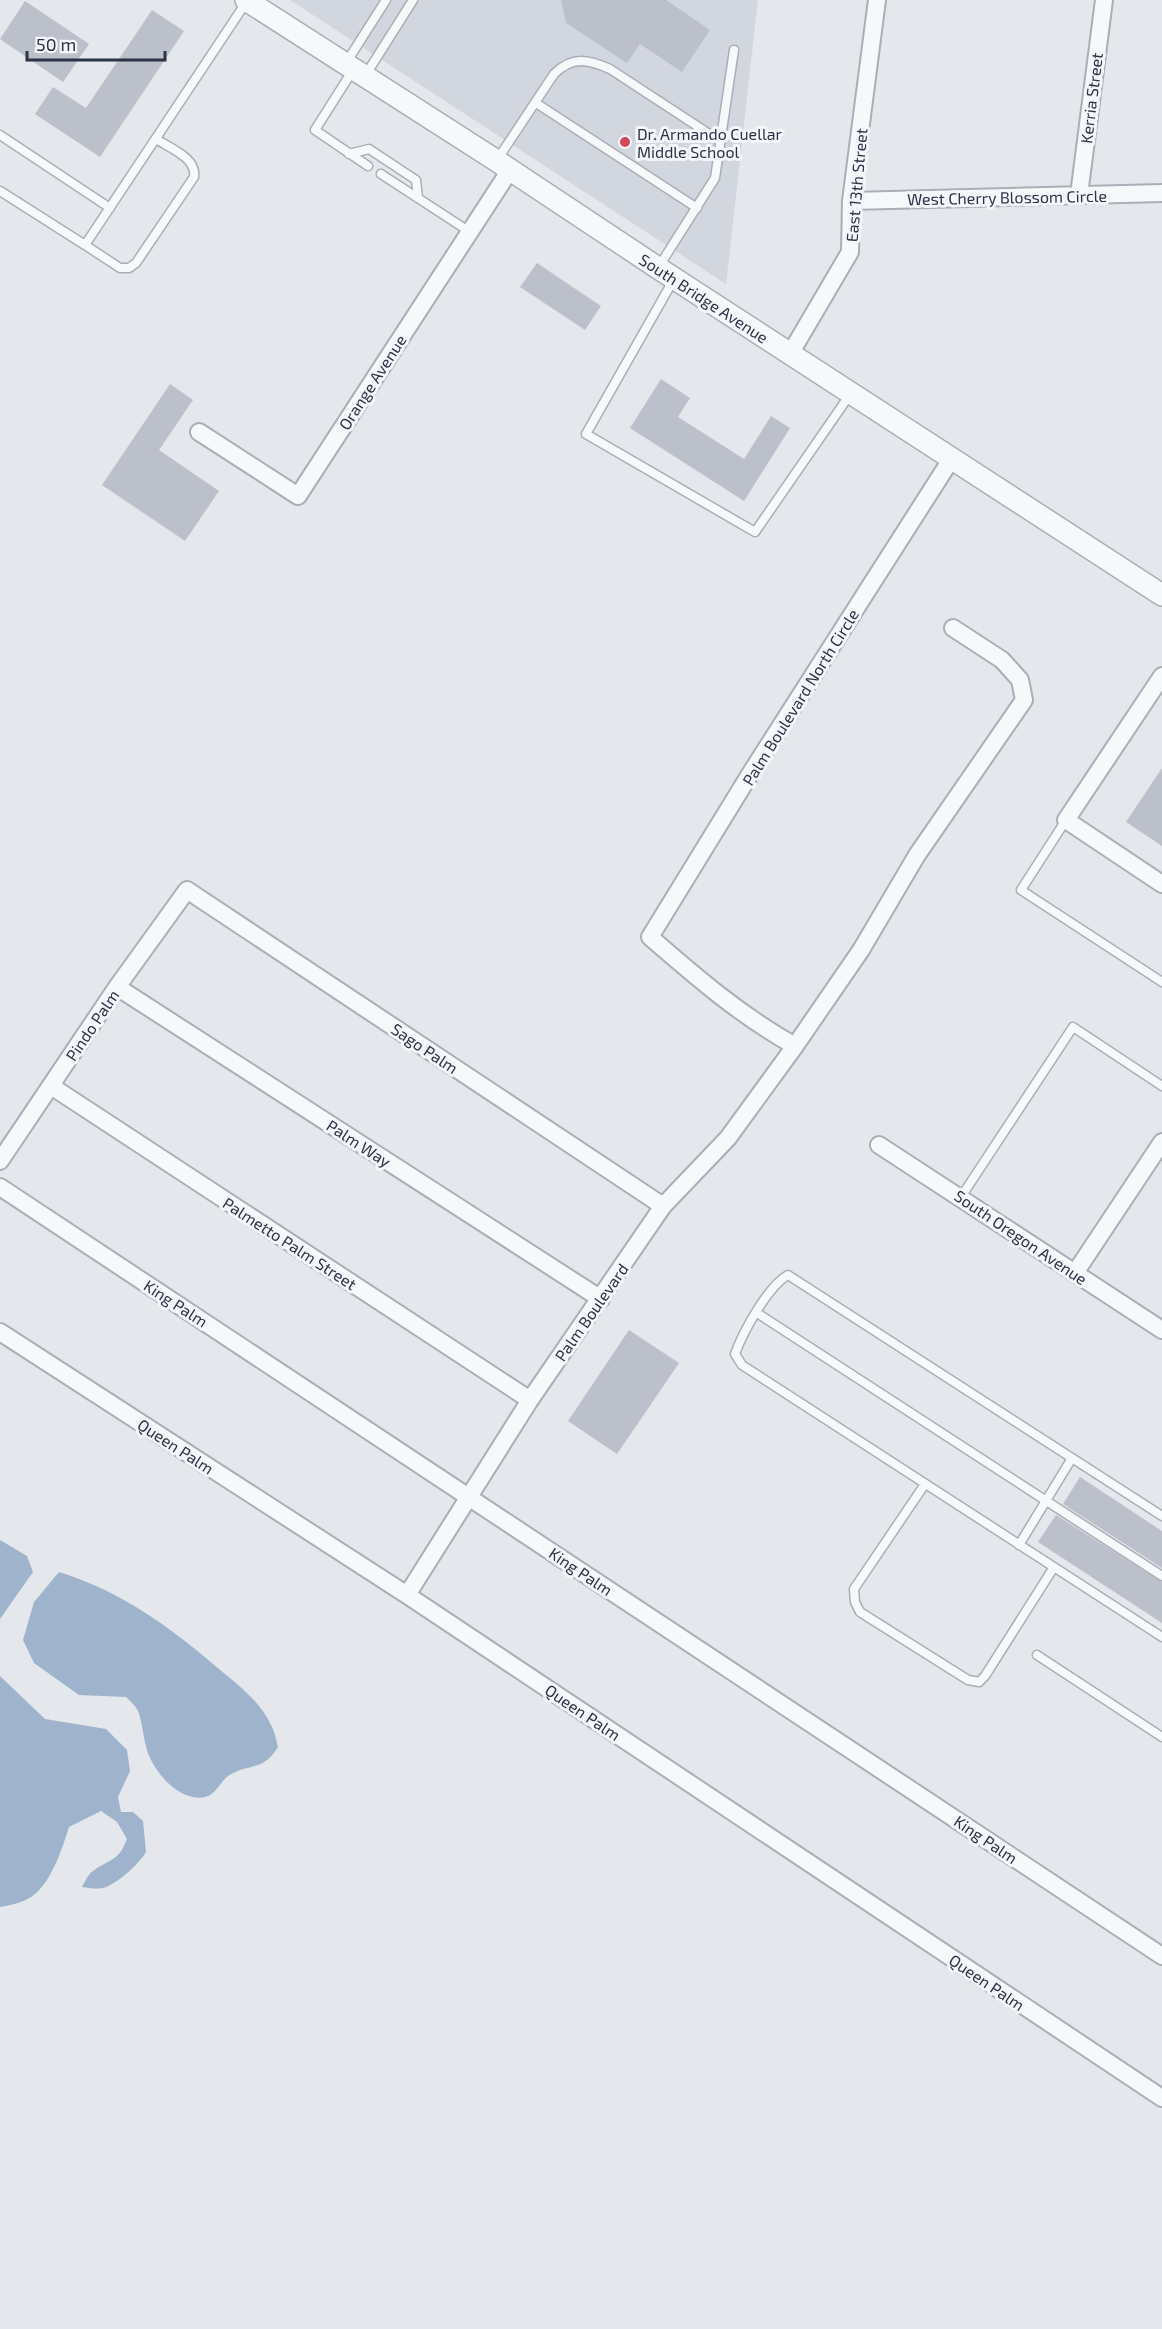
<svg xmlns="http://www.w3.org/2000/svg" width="1162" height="2329" viewBox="0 0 1162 2329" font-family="'Exo 2',sans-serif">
<rect width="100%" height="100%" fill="#e4e7ec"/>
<!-- built -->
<path fill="#d2d6de" d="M290 0H758L726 284Z"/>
<!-- water -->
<path fill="#9fb4cc" d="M0 1540 27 1556 33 1572 0 1619Z
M59 1572C121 1591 170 1627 219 1669 237 1684 261 1702 271 1725 275 1732 276 1740 278 1747 262 1773 249 1762 228 1776 220 1782 217 1794 205 1797 182 1802 160 1778 151 1760 143 1745 144 1727 138 1711 136 1706 130 1701 126 1697L79 1695 34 1663 23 1640 34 1602Z
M0 1676 45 1719 106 1729 127 1750 130 1771 118 1797 121 1812H133L143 1821 146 1852C139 1864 119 1882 106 1887 98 1890 90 1888 82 1887 85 1882 88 1874 93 1871 111 1858 118 1862 127 1839L117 1822 101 1811 69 1827C62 1849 51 1884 31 1897 22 1903 11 1905 0 1907Z"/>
<!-- building -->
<path fill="#bbc0ca" d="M561 0H666L710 30 682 72 640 44 627 63 566 23Z
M25 1 89 44 63 82 0 39Z
M152 10 184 31 100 157 35 114 53 87 86 108Z
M537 263 601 306 585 330 520 287Z
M661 379 690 398 678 417 744 459 771 416 790 428 744 501 630 428Z
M170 384 193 400 159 450 219 491 185 541 102 485Z
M1162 768V846L1126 822Z
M629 1330 679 1363 617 1454 568 1421Z
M1080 1477 1162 1531V1568L1063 1504Z
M1056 1515 1162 1582V1623L1038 1542Z"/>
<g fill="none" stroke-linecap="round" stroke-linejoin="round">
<defs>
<path id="service" d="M346 63 386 0
M353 70 315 130 368 166
M365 76 413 0
M536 103 697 208
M0 135 110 208
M349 154 369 149 416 180 418 198
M497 160 554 74C572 56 588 59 610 69L720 141
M381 174 470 232
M0 191 85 245 247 1
M85 245 120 268H129L136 263 194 177C197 158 170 148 156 139
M658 268 715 178 734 50
M674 279 586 434 755 532 851 393
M1066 820 1021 890 1162 982
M961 1197 1073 1027 1162 1086
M757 1313 1162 1576
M925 1484 854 1589 855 1602 860 1612 968 1680 979 1682 985 1676 1054 1567
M1162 1516 788 1275C768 1286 743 1332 735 1354L742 1365 1162 1637
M1019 1545 1072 1458
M1037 1655 1162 1737"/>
<path id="minor" d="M1079 195 1104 0
M851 201 1162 193
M790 354 850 252 851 201 877 0
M199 432 298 496 510 170
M1162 676 1066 820 1162 884
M117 987 601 1299
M795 1046C741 1016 696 977 650 937L752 771 952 458
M51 1086 530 1400
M879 1145 1162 1330
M0 1161 117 987 187 890 663 1206
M0 1187 1162 1956
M1075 1273 1162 1142
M0 1332 407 1595 1162 2098
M407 1595 530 1400 663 1206 728 1138 795 1046 861 950 917 855 1024 700 1020 680 1002 660 953 628"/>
<path id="tertiary" d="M246 0 497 161 658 268 1162 595"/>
</defs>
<!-- service casing -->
<use href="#service" stroke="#a9aeb7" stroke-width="11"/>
<!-- minor casing -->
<use href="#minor" stroke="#a9aeb7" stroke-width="20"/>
<!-- tertiary casing -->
<use href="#tertiary" stroke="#a9aeb7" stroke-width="24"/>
<!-- service -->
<use href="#service" stroke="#f7f8fa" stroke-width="8"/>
<!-- minor -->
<use href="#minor" stroke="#f7f8fa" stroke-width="16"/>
<!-- tertiary -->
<use href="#tertiary" stroke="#f7f8fa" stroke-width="21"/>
</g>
<!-- markers -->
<circle fill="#d1495b" stroke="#f4f6f9" stroke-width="2" cx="625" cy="142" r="6"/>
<g text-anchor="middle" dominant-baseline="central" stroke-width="6" stroke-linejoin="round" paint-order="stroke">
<!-- street labels -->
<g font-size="16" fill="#2b3445" stroke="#f4f6f9">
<text transform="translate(1091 98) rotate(-83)">Kerria Street</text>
<text transform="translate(856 185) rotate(-85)">East 13th Street</text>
<text transform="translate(1007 197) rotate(-1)">West Cherry Blossom Circle</text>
<text transform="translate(704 298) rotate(33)">South Bridge Avenue</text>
<text transform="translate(372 382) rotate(-57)">Orange Avenue</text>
<text transform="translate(800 697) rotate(-58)">Palm Boulevard North Circle</text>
<text transform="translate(92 1025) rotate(-56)">Pindo Palm</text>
<text transform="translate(425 1048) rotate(34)">Sago Palm</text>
<text transform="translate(359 1143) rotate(33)">Palm Way</text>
<text transform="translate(1021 1237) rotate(34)">South Oregon Avenue</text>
<text transform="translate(290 1243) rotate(33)">Palmetto Palm Street</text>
<text transform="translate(176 1303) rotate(33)">King Palm</text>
<text transform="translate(591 1312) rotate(-55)">Palm Boulevard</text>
<text transform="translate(176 1446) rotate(33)">Queen Palm</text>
<text transform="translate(581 1571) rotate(34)">King Palm</text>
<text transform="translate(583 1712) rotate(34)">Queen Palm</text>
<text transform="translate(986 1839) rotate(34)">King Palm</text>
<text transform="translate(987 1982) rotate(34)">Queen Palm</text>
</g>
<!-- poi labels -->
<g font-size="16" fill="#2b3445" stroke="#f4f6f9" text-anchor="start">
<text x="637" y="133">Dr. Armando Cuellar<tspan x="637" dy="18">Middle School</tspan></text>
</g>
</g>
<!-- scale -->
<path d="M27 51v9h138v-9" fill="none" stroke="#2b3445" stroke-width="3"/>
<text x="36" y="51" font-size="18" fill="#2b3445" stroke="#f4f6f9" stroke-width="4.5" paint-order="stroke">50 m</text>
</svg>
